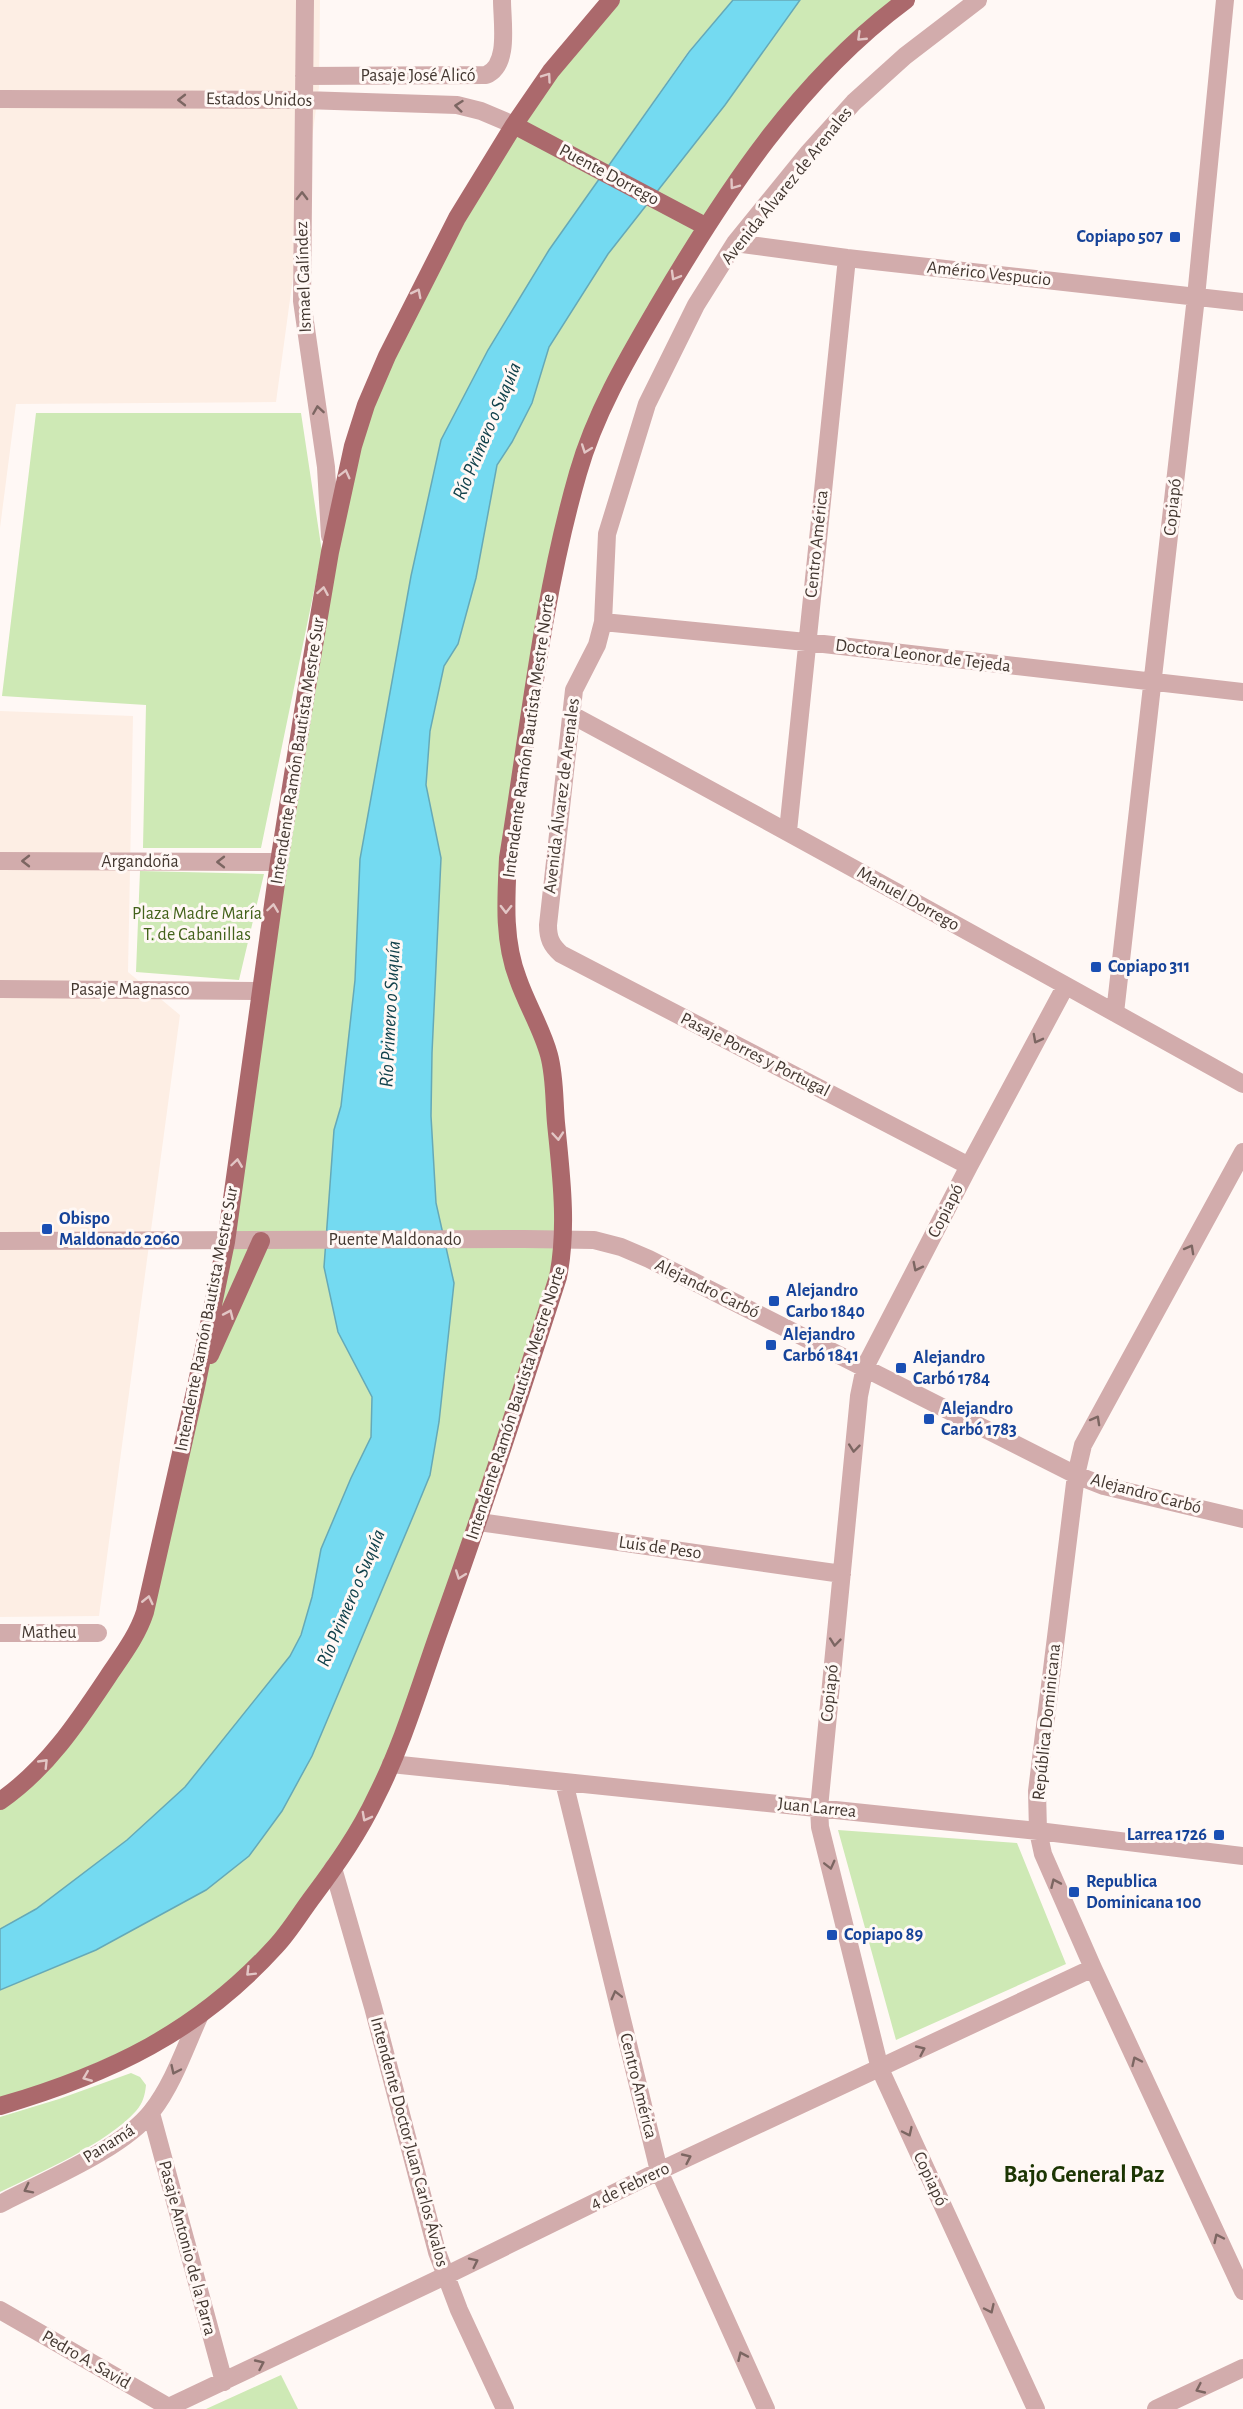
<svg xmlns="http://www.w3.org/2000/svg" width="1243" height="2409" viewBox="0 0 1243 2409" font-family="'Alegreya Sans',sans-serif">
<rect width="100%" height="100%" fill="#fff8f5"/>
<!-- built -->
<path fill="#fdeee4" d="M0 0H320L319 87 276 402 16 404 0 528Z
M0 711 133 716 128 972 180 1015 99 1616 0 1617Z"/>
<!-- green -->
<path fill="#cee9b5" d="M611 0H733L688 52 549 250 488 350 441 440 411 576 360 859 355 980 341 1107 334 1130 338 1332 372 1397 371 1437 351 1478 321 1549 312 1597 301 1635 290 1656 185 1787 127 1840 36 1910 0 1929V1801L22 1785 129 1645 196 1387 353 446 457 218Z
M800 0H906L783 118 635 346 569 507 506 922 545 1043 563 1239 391 1764 278 1945 199 2017 0 2106V1990L96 1950 312 1756 414 1514 430 1475 439 1422 454 1283 436 1203 431 1116 432 1053 441 858 426 785 430 731 444 666 458 644 476 578 497 465 512 442 532 403 549 347 608 254 725 105Z
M36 413H301L322 552 261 848H143L146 705 2 696Z
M140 871 264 874 239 980 136 972Z
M838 1830 1017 1843 1066 1964 896 2040Z
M131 2073 140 2077 146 2085C145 2095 143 2103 136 2111 106 2144 41 2172 0 2192V2117L59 2099Z
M281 2375 298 2409H206Z"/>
<!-- water -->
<path fill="#74daf1" stroke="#65a9b7" stroke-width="1.5" d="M733 0H800L725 105 608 254 549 347 532 403 512 442 497 465 476 578 458 644 444 666 430 731 426 785 441 858 432 1053 431 1116 436 1203 454 1283 439 1422 430 1475 414 1514 312 1756 282 1811 249 1856 206 1890 96 1950 0 1990V1929L36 1909 127 1840 185 1787 290 1656 301 1635 312 1597 321 1549 351 1478 371 1437 372 1397 338 1332 324 1267 334 1130 341 1106 355 980 360 859 411 576 441 440 488 350 549 250 689 52Z"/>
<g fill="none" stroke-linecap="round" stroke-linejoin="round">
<!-- minor -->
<path stroke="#d2acac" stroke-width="18" d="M305 0 302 301 326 467 330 536
M304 76 486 75C510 65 502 23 502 0
M0 99 304 100 457 105 481 111 514 125
M735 243 847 258 1243 302
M603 622 806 642 1243 692
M572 715C797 836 1020 960 1243 1084
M788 831 847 258
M0 861 279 862
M0 989 261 991
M1115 1013 1196 297 1225 0
M1243 1152 1083 1445 1076 1475 1037 1791 1038 1831 1043 1854 1093 1968 1243 2291
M969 1166 561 954C551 945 548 938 548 925L574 690 597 645 603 622 607 534 647 404 696 305 735 243 809 152 854 102 905 56 978 0
M0 1241 524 1239 594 1240 621 1247 649 1259 1076 1475 1104 1486 1243 1519
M479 1522 842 1574
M0 1633H98
M391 1764 1038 1831 1243 1856
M564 1782 659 2171 766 2409
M333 1868 373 2007 437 2252 459 2310 505 2409
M151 2113 224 2382
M0 2204C44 2181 123 2149 152 2111 173 2084 185 2048 199 2017
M0 2310 172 2409
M169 2407 445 2276 659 2171 1093 1968
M1036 2409 880 2069 820 1827 819 1808 859 1396 865 1367 969 1166 1065 987
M1156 2409 1243 2368"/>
<!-- major -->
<path stroke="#ab696c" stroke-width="18" d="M514 125 705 226
M210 1355 261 1241
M0 1801C48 1768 79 1720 111 1672 124 1653 138 1634 145 1612L196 1387 226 1242 279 862 307 687 330 552 353 446 366 405 387 356 457 218 514 125 551 71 611 0
M0 2106C110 2074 198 2032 276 1946 290 1931 301 1912 314 1895 337 1864 359 1833 376 1797 403 1744 420 1685 440 1629 482 1513 520 1395 558 1277 568 1227 561 1174 556 1123 554 1101 555 1077 549 1055 542 1029 527 1005 518 979 503 940 506 899 508 858 529 729 542 598 578 473 595 413 627 359 658 306 725 192 799 79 906 0"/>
</g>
<!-- one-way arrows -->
<defs><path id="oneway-chevron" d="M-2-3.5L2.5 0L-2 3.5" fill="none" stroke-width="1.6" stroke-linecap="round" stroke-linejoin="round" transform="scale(1.5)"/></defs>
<g stroke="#e2c6c5">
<use href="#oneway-chevron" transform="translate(861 37) rotate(136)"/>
<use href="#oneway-chevron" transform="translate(547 77) rotate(-55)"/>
<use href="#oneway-chevron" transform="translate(734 185) rotate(126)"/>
<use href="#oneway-chevron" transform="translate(675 276) rotate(120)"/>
<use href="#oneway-chevron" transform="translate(417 293) rotate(-63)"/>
<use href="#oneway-chevron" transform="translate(586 449) rotate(110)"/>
<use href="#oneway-chevron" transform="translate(345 474) rotate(-76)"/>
<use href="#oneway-chevron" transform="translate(323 591) rotate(-80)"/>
<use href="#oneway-chevron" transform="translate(273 908) rotate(-82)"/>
<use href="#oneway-chevron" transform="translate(506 909) rotate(91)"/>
<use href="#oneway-chevron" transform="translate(558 1136) rotate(85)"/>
<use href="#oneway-chevron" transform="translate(237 1163) rotate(-82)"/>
<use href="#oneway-chevron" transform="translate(229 1314) rotate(-66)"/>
<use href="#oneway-chevron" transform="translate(460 1575) rotate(110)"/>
<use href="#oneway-chevron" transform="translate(148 1600) rotate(-77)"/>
<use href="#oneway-chevron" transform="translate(44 1763) rotate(-46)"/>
<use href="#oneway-chevron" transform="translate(366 1817) rotate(118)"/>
<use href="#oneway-chevron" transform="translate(250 1972) rotate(135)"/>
<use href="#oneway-chevron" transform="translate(87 2077) rotate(158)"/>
</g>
<g stroke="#7c6662">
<use href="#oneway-chevron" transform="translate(182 100) rotate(-180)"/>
<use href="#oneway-chevron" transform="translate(459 106) rotate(-174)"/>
<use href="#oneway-chevron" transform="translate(302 196) rotate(-89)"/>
<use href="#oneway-chevron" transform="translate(318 410) rotate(-99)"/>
<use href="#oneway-chevron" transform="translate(26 861) rotate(-180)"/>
<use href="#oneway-chevron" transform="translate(221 862) rotate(-180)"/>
<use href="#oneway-chevron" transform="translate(1037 1039) rotate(118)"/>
<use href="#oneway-chevron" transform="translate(1190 1249) rotate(-61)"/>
<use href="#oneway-chevron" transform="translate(917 1267) rotate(117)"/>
<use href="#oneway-chevron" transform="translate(1096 1420) rotate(-61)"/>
<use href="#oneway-chevron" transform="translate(854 1448) rotate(96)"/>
<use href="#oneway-chevron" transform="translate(835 1642) rotate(96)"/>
<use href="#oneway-chevron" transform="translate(830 1865) rotate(76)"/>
<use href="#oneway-chevron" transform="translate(1055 1883) rotate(-114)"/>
<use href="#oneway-chevron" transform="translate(616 1995) rotate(-104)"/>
<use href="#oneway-chevron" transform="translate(921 2050) rotate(-25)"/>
<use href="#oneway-chevron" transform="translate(1136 2061) rotate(-115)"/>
<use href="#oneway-chevron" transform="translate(175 2070) rotate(115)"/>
<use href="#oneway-chevron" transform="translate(908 2132) rotate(65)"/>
<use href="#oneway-chevron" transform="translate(687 2158) rotate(-25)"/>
<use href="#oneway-chevron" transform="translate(28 2189) rotate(153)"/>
<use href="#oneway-chevron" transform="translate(1218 2238) rotate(-115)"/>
<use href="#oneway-chevron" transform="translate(474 2262) rotate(-26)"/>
<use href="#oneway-chevron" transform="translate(990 2309) rotate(65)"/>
<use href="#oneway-chevron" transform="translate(742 2356) rotate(-114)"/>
<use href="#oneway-chevron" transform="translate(260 2364) rotate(-25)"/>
<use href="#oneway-chevron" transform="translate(1200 2389) rotate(155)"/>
</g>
<!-- markers -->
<g fill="#1a4fb4" stroke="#fff8f5" stroke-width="2">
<rect x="1169" y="231" width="12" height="12" rx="3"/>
<rect x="1090" y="961" width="12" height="12" rx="3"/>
<rect x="41" y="1223" width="12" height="12" rx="3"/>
<rect x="768" y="1295" width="12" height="12" rx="3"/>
<rect x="765" y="1339" width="12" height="12" rx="3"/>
<rect x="895" y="1362" width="12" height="12" rx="3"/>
<rect x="923" y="1413" width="12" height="12" rx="3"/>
<rect x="1213" y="1829" width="12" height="12" rx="3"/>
<rect x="1068" y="1886" width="12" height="12" rx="3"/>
<rect x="826" y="1929" width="12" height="12" rx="3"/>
</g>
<g text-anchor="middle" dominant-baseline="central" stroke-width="6" stroke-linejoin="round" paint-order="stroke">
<!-- street labels -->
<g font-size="18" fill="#433730" stroke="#fff8f5">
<text x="418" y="76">Pasaje José Alicó</text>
<text transform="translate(259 100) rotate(1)">Estados Unidos</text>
<text transform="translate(609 175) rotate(28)">Puente Dorrego</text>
<text transform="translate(787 186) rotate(-51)">Avenida Álvarez de Arenales</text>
<text transform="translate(989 274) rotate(6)">Américo Vespucio</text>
<text transform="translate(304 277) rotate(-92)">Ismael Galíndez</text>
<text transform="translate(1173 507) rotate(-84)">Copiapó</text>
<text transform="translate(817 544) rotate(-84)">Centro América</text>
<text transform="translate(923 656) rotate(7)">Doctora Leonor de Tejeda</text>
<text transform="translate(529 736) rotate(-82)">Intendente Ramón Bautista Mestre Norte</text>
<text transform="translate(298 751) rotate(-81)">Intendente Ramón Bautista Mestre Sur</text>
<text transform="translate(562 796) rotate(-83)">Avenida Álvarez de Arenales</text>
<text x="140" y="862">Argandoña</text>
<text transform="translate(908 899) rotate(29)">Manuel Dorrego</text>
<text x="130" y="990">Pasaje Magnasco</text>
<text transform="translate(755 1055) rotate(27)">Pasaje Porres y Portugal</text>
<text transform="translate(946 1211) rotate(-63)">Copiapó</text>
<text x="395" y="1240">Puente Maldonado</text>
<text transform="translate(707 1289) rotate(26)">Alejandro Carbó</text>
<text transform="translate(207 1319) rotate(-79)">Intendente Ramón Bautista Mestre Sur</text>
<text transform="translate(516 1403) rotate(-72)">Intendente Ramón Bautista Mestre Norte</text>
<text transform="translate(1146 1494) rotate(15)">Alejandro Carbó</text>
<text transform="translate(660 1548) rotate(8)">Luis de Peso</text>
<text x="49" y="1633">Matheu</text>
<text transform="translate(830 1693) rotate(-84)">Copiapó</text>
<text transform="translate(1047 1722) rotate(-84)">República Dominicana</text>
<text transform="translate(817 1808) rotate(6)">Juan Larrea</text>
<text transform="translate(638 2086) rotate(76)">Centro América</text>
<text transform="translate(409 2142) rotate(75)">Intendente Doctor Juan Carlos Ávalos</text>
<text transform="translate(109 2144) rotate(-32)">Panamá</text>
<text transform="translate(930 2179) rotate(65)">Copiapó</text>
<text transform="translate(630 2186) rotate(-26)">4 de Febrero</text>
<text transform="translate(187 2248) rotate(75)">Pasaje Antonio de la Parra</text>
<text transform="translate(86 2360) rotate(30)">Pedro A. Savid</text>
</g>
<!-- transit labels -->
<g font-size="18" font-weight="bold" fill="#164399" stroke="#fff8f5" text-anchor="start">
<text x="1163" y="237" text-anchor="end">Copiapo 507</text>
<text x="1108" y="967">Copiapo 311</text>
<text x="59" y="1219">Obispo<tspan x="59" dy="21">Maldonado 2060</tspan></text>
<text x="786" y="1291">Alejandro<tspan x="786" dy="21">Carbo 1840</tspan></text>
<text x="783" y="1335">Alejandro<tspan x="783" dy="21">Carbó 1841</tspan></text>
<text x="913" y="1358">Alejandro<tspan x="913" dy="21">Carbó 1784</tspan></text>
<text x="941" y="1409">Alejandro<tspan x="941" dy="21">Carbó 1783</tspan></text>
<text x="1207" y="1835" text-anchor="end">Larrea 1726</text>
<text x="1086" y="1882">Republica<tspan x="1086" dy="21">Dominicana 100</tspan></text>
<text x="844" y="1935">Copiapo 89</text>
</g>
<!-- park labels -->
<g font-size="18" fill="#42611a" stroke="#fff8f5">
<text x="197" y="914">Plaza Madre María<tspan x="197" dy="21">T. de Cabanillas</tspan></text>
</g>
<!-- water labels -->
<g font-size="20" font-style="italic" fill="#11414b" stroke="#fff8f5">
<text transform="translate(487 431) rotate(-67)">Río Primero o Suquía</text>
<text transform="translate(390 1014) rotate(-87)">Río Primero o Suquía</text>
<text transform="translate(351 1598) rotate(-67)">Río Primero o Suquía</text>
</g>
<!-- district labels -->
<g font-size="24" font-weight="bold" fill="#1c3503" stroke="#fff8f5">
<text x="1084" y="2175">Bajo General Paz</text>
</g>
</g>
</svg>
